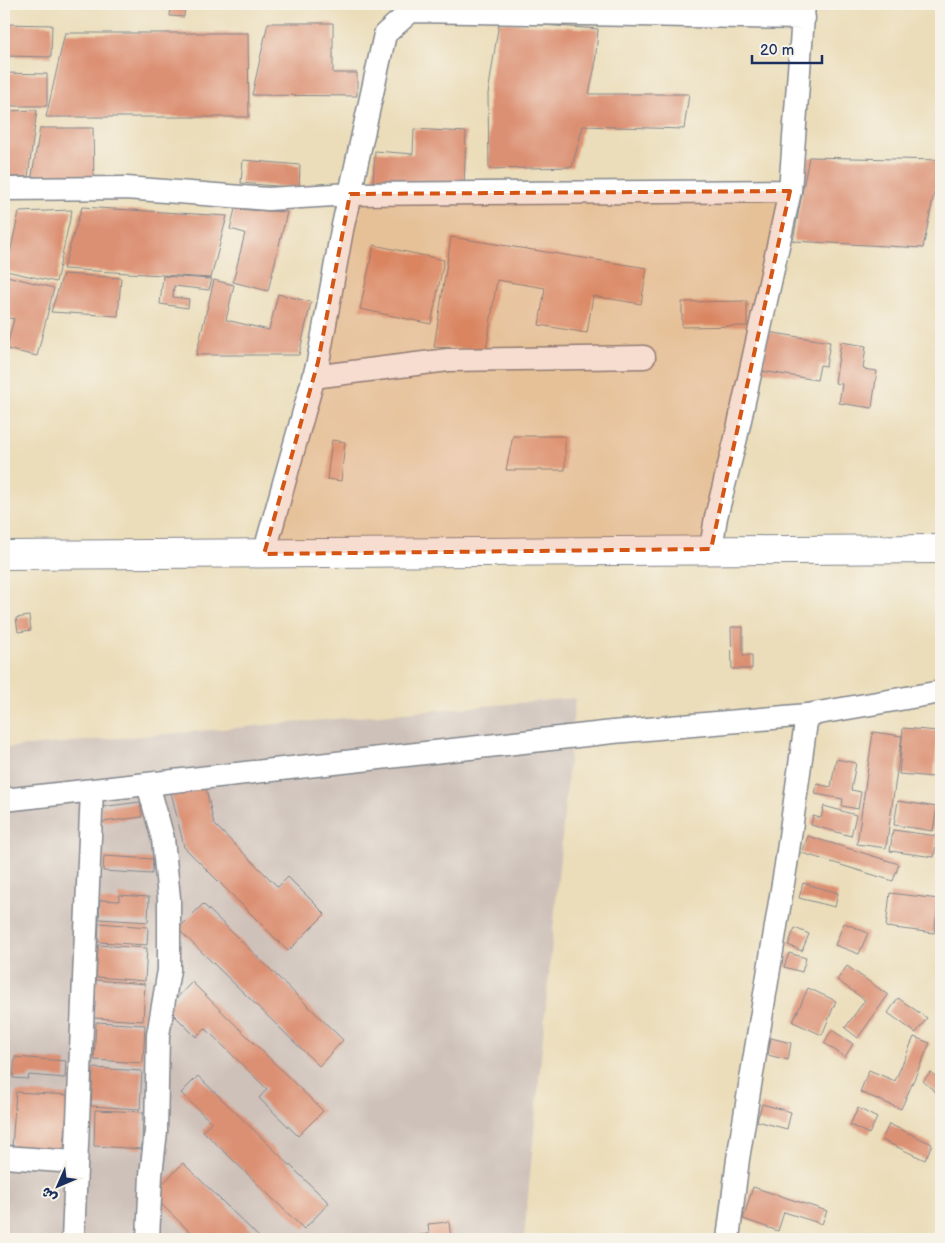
<svg xmlns="http://www.w3.org/2000/svg" width="945" height="1243" viewBox="0 0 945 1243" font-family="'Balsamiq Sans','Playpen Sans Arabic',sans-serif">
<rect width="100%" height="100%" fill="#f7f3e8"/>
<filter id="ink" filterUnits="userSpaceOnUse"><feTurbulence type="fractalNoise" baseFrequency=".02" numOctaves="2"/><feDisplacementMap in="SourceGraphic" scale="10" xChannelSelector="R" yChannelSelector="G"/><feConvolveMatrix kernelMatrix="1 2 1 2 8 2 1 2 1" color-interpolation-filters="sRGB"/></filter>
<filter id="wash" filterUnits="userSpaceOnUse"><feTurbulence type="fractalNoise" baseFrequency=".0096" numOctaves="4" result="noise"/><feDisplacementMap in="SourceGraphic" scale="20" xChannelSelector="R" yChannelSelector="G"/><feGaussianBlur stdDeviation="1.12" result="paint"/><feColorMatrix in="noise" values="0 0 0 0 0 0 0 0 0 0 0 0 0 0 0 0 0 1.4 0 .05"/><feComposite in="paint" operator="in"/></filter>
<g filter="url(#wash)">
<rect width="100%" height="100%" fill="#ebddb9"/>
<!-- industrial -->
<path fill="#cec1b9" d="M575 698 524 1239H4V748Z"/>
<g id="blocks">
<!-- building -->
<path fill="#dc9073" d="M171 4H185L184 17 170 16Z
M499 22 598 29 595 66 589 94H689L684 129 583 126 572 167 489 169 488 94Z
M268 23H333V73H357V96L252 95Z
M4 24 52 25 51 57 4 56Z
M65 33H248L249 117H46Z
M4 73 47 74V106H4Z
M37 110 28 177H4V111Z
M40 128H93L94 181H31Z
M414 129 466 132 464 187 373 182 375 151 413 154Z
M809 157 941 160 923 248 793 241Z
M243 160 300 165 299 188 241 183Z
M82 207 227 216 211 278 63 269Z
M235 209 287 212 268 291 233 282 245 233 230 229Z
M72 210 56 282 6 271 19 212Z
M451 237 647 268 641 304 593 296 587 333 539 325 545 288 497 280 486 350 434 347Z
M374 245 444 260 431 324 360 309Z
M63 274 121 278 118 316 51 312Z
M7 276 54 288 37 356 6 349 14 319 4 317V288Z
M163 276 212 279 209 290 174 286 173 297 189 299 188 308 160 304Z
M214 280 234 285 226 320 269 330 278 294 311 302 299 355H196Z
M747 301V326L682 327V302Z
M768 332 830 342 826 366 820 365 817 380 762 371Z
M841 342 866 346 863 369 877 371 872 408 839 403 842 384 835 383Z
M513 436H565V470H506Z
M332 440 345 442 341 481 327 479Z
M29 616 31 630 18 632 16 618Z
M731 627H743V655H752V669H732Z
M903 728 938 731 934 777 899 774Z
M873 732 902 736 886 848 857 844Z
M836 759 856 763 851 790 861 792 858 809 842 806 843 799 815 794 817 784 831 787Z
M205 784 214 824 278 887 288 877 325 914 288 951 184 847 171 792Z
M898 801 937 807 933 831 894 825Z
M140 802 142 817 103 822 101 807Z
M824 806 856 815 851 836 811 825 813 816 821 818Z
M893 830 937 836 934 857 890 851Z
M808 836 899 864 893 881 802 853Z
M104 856 153 859 152 874 103 871Z
M803 883 838 893 835 907 799 898Z
M890 893 939 899 934 933 886 927Z
M119 895 149 897 148 922 99 919 100 900 119 901Z
M203 904 343 1040 319 1066 178 929Z
M99 923 148 927 147 945 98 942Z
M844 923 868 933 859 954 835 945Z
M795 928 809 934 802 951 788 945Z
M98 945 147 948 145 981 96 977Z
M789 953 806 958 802 972 784 967Z
M847 966 888 995 858 1038 845 1028 865 1000 837 980Z
M96 980 145 984 143 1021 94 1018Z
M192 982 323 1111 298 1136 259 1098 267 1089 205 1028 196 1037 167 1008Z
M808 988 836 1001 822 1035 793 1022Z
M898 998 927 1018 916 1033 888 1013Z
M96 1022 145 1025 143 1063 94 1060Z
M832 1030 853 1044 845 1057 824 1043Z
M914 1037 930 1043 901 1109 860 1092 869 1070 895 1081Z
M771 1038 791 1043 788 1060 768 1055Z
M15 1057 66 1061 65 1078 29 1075 28 1079 13 1078Z
M93 1068 142 1071 140 1109 91 1106Z
M931 1072 941 1081V1097L923 1081Z
M198 1076 329 1203 304 1229 203 1131 211 1122 181 1093Z
M16 1092 68 1095 64 1151 12 1147Z
M762 1104 791 1112 787 1129 757 1121Z
M858 1108 877 1118 869 1134 850 1125Z
M95 1110 143 1112 142 1149 94 1146Z
M889 1124 932 1144 925 1160 882 1140Z
M183 1163 261 1239H197L152 1195Z
M753 1187 827 1211 822 1224 784 1212 778 1231 743 1219Z
M449 1222 451 1239H395L429 1234 428 1224Z"/>
</g>
</g>
<g filter="url(#ink)">
<use href="#blocks" fill-opacity="0" stroke="#83868c" stroke-width="1"/>
<g fill="none" stroke-linecap="round" stroke-linejoin="round">
<defs>
<path id="minor" d="M4 189 126 188 268 199 350 194 790 191
M313 377 448 360 644 357
M711 549 716 517 736 438 790 191 804 4
M264 554 318 362 342 230 385 34 411 11 804 18
M148 784 163 839 169 898V970L158 1035 156 1131 151 1175 148 1239
M4 800 613 732 807 715 941 692
M4 1157 75 1162
M73 1239 92 790
M728 1239 738 1159 786 865 807 715"/>
<path id="major" d="M4 555 941 549"/>
</defs>
<!-- minor casing -->
<use href="#minor" stroke="#83868c" stroke-width="25"/>
<!-- major casing -->
<use href="#major" stroke="#83868c" stroke-width="30"/>
<!-- minor -->
<use href="#minor" stroke="#fff" stroke-width="22"/>
<!-- major -->
<use href="#major" stroke="#fff" stroke-width="28"/>
</g>
</g>
<!-- marked area -->
<path fill="#d45514" fill-opacity="0.2" stroke="#d45514" stroke-width="4" stroke-dasharray="10 6" stroke-linejoin="round" d="M790 191 711 549 264 554 318 362 350 194Z"/>
<!-- margin -->
<rect width="945" height="1243" fill="none" stroke="#f7f3e8" stroke-width="20"/>
<!-- north arrow -->
<g transform="translate(58 1186) rotate(225)" stroke="#f7f3e8" stroke-width="4" paint-order="stroke">
<path d="M0-4L9 19L0 12L-9 19Z" fill="#1b2f5e"/>
<text y="-8" font-size="14" font-weight="bold" text-anchor="middle" fill="#1b2f5e">ش</text>
</g>
<!-- scale -->
<path d="M752 55v8h70v-8" fill="none" stroke="#1b2f5e" stroke-width="2.5"/>
<text x="760" y="55" font-size="15" fill="#1b2f5e" stroke="#f7f3e8" stroke-width="4" paint-order="stroke">20 m</text>
</svg>
